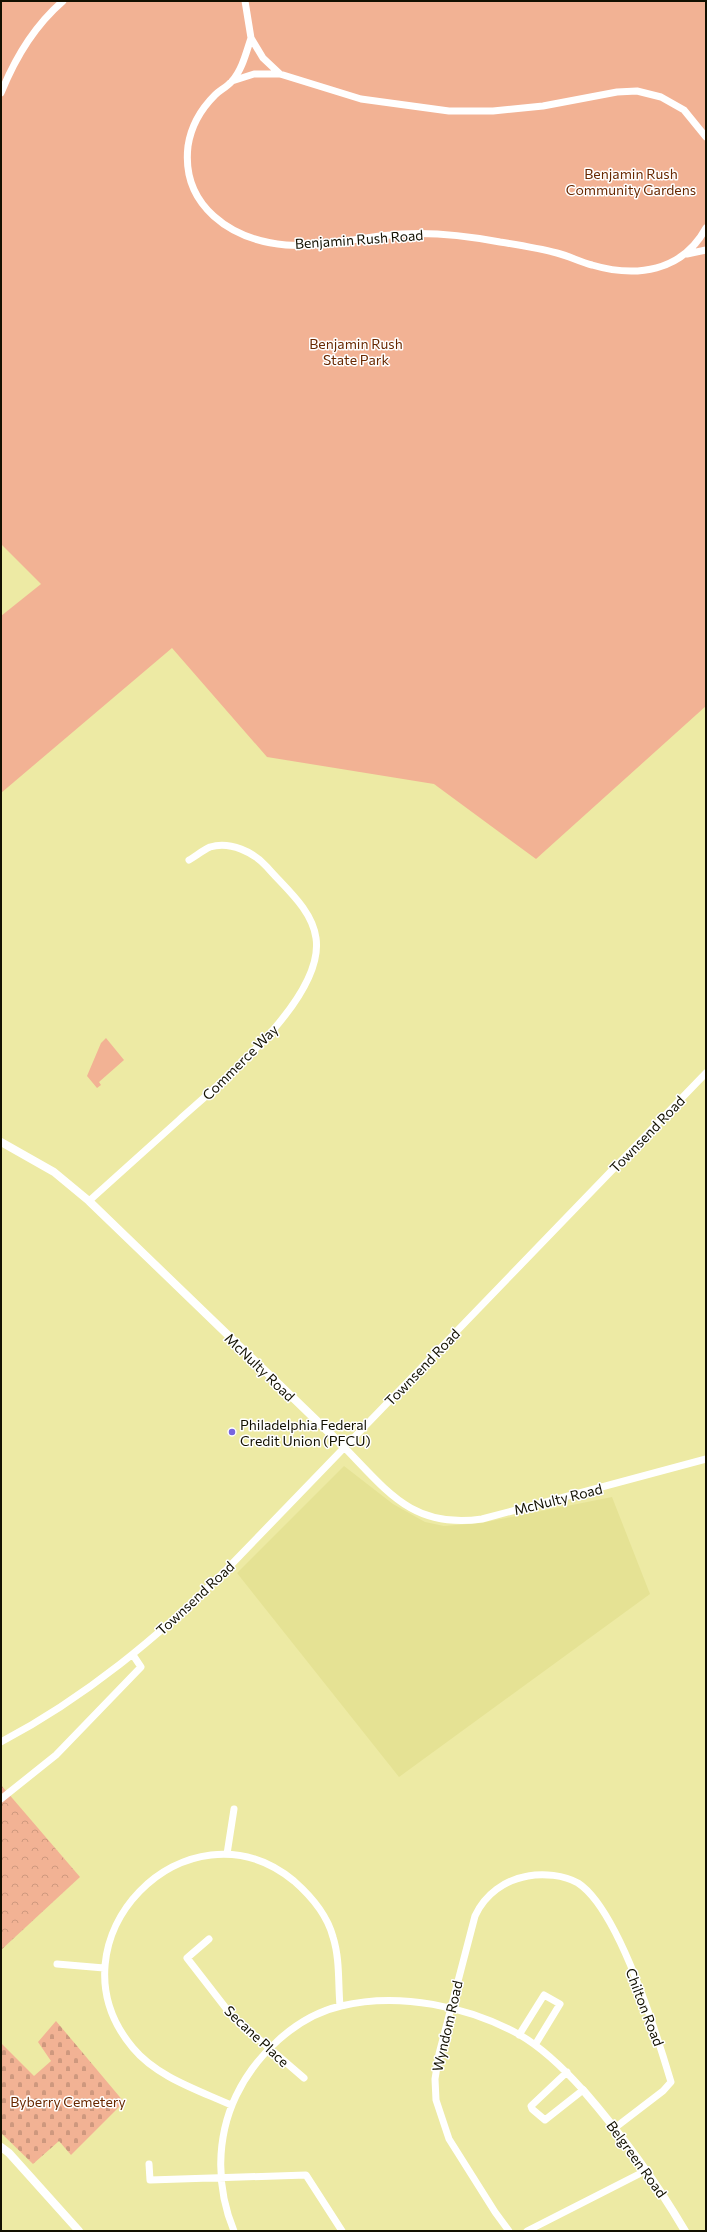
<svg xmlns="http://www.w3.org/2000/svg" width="707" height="2232" viewBox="0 0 707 2232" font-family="Commissioner,sans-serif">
<defs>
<pattern id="forest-crowns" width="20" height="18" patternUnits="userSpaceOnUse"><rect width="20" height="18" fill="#f2b294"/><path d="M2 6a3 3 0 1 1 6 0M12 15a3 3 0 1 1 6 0" fill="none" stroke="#ce987e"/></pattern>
<pattern id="cemetery-stones" width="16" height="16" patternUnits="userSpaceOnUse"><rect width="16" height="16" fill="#f2b294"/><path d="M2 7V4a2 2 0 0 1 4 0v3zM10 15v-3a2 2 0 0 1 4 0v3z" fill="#ce987e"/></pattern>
</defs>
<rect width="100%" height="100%" fill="#edeaa4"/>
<!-- built -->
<path fill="#e5e294" d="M344 1466 393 1504 425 1522 444 1526 481 1523 612 1497 650 1594 399 1777 237 1573Z"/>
<!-- forest -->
<path fill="url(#forest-crowns)" d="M1 1785 80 1877 1 1950Z"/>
<!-- cemetery -->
<path fill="url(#cemetery-stones)" d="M56 2021 124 2102 71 2155 59 2141 33 2164 1 2133V2043L34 2076 51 2061 38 2042Z"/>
<!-- green -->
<path fill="#f2b294" d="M1 1H706V706L536 859 434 784 267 757 172 648 1 793V616L41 584 1 544Z
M106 1038 124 1060 99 1082 101 1085 97 1088 87 1076 101 1043Z"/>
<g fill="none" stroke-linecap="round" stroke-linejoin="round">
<!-- minor -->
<path stroke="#fff" stroke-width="7" d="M245 1 251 38 263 58 280 74
M251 38C246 53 242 70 232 81 227 87 220 90 215 95 201 109 191 126 188 146 181 206 231 240 286 245 324 248 363 236 402 234 434 232 468 236 500 242 519 245 538 248 557 253 569 256 580 262 592 265 636 278 682 272 706 228
M232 81 254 74H280L361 99 449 111H493L543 106 617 92 637 91 661 97 684 110 706 137
M1 93C15 58 34 26 63 1
M687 254 706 250
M89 1201C119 1174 149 1147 179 1120 220 1083 325 998 316 938 312 909 285 888 267 867 254 852 230 841 210 847 203 850 196 856 189 860
M344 1447C388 1492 413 1529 482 1519L706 1459
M1 1742C86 1697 158 1637 226 1570L706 1073
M1 1799 56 1755 141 1667 133 1655
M227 1854 234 1809
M209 1939 187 1958 232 2016 304 2078
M57 1964 104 1968
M519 2035 544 1995 560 2004 535 2045
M231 2105C198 2090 157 2077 133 2048 43 1941 187 1793 294 1881 311 1896 327 1914 333 1937 340 1959 338 1983 340 2006
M149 2164 150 2180 306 2175 342 2231
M234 2231C216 2188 216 2138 236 2096 255 2056 296 2016 341 2006 399 1992 468 2006 520 2035 544 2049 565 2070 583 2090L545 2120 532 2109 531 2106 567 2072
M509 2231 495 2212 449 2139 436 2100 435 2079 439 2054 475 1916C485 1894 505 1880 528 1876 543 1873 564 1875 578 1883 618 1909 657 2035 671 2082L663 2091 616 2127
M527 2231 647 2170"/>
<!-- tertiary -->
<path stroke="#fff" stroke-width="8" d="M1 1142 54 1172 89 1201 344 1447
M583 2090C622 2135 655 2180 685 2231
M1 2147 9 2153 79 2231"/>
</g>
<!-- markers -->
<circle fill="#7764df" stroke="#fff" stroke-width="1.5" cx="232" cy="1432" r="4"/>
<g text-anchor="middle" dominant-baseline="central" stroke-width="3" stroke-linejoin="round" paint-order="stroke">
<!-- park labels -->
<g font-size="14" fill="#682800" stroke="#fff">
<text x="631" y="173">Benjamin Rush<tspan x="631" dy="16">Community Gardens</tspan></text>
<text x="356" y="343">Benjamin Rush<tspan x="356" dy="16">State Park</tspan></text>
<text x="68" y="2101">Byberry Cemetery</text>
</g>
<!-- street labels -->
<g font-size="14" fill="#121000" stroke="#fff">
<text transform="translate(359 239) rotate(-4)">Benjamin Rush Road</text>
<text transform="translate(240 1062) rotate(-45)">Commerce Way</text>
<text transform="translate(647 1134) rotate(-46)">Townsend Road</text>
<text transform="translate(260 1367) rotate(44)">McNulty Road</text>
<text transform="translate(422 1367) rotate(-46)">Townsend Road</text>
<text transform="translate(558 1499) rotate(-14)">McNulty Road</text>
<text transform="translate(195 1598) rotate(-43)">Townsend Road</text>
<text transform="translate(645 2007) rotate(69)">Chilton Road</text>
<text transform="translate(447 2026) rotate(-77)">Wyndom Road</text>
<text transform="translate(257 2036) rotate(43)">Secane Place</text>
<text transform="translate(637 2159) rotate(54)">Belgreen Road</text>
</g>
<!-- poi labels -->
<g font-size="14" fill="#121000" stroke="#fff" text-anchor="start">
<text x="240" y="1424">Philadelphia Federal<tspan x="240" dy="16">Credit Union (PFCU)</tspan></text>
</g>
</g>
<!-- border -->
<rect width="707" height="2232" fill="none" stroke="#121000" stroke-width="4"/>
</svg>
